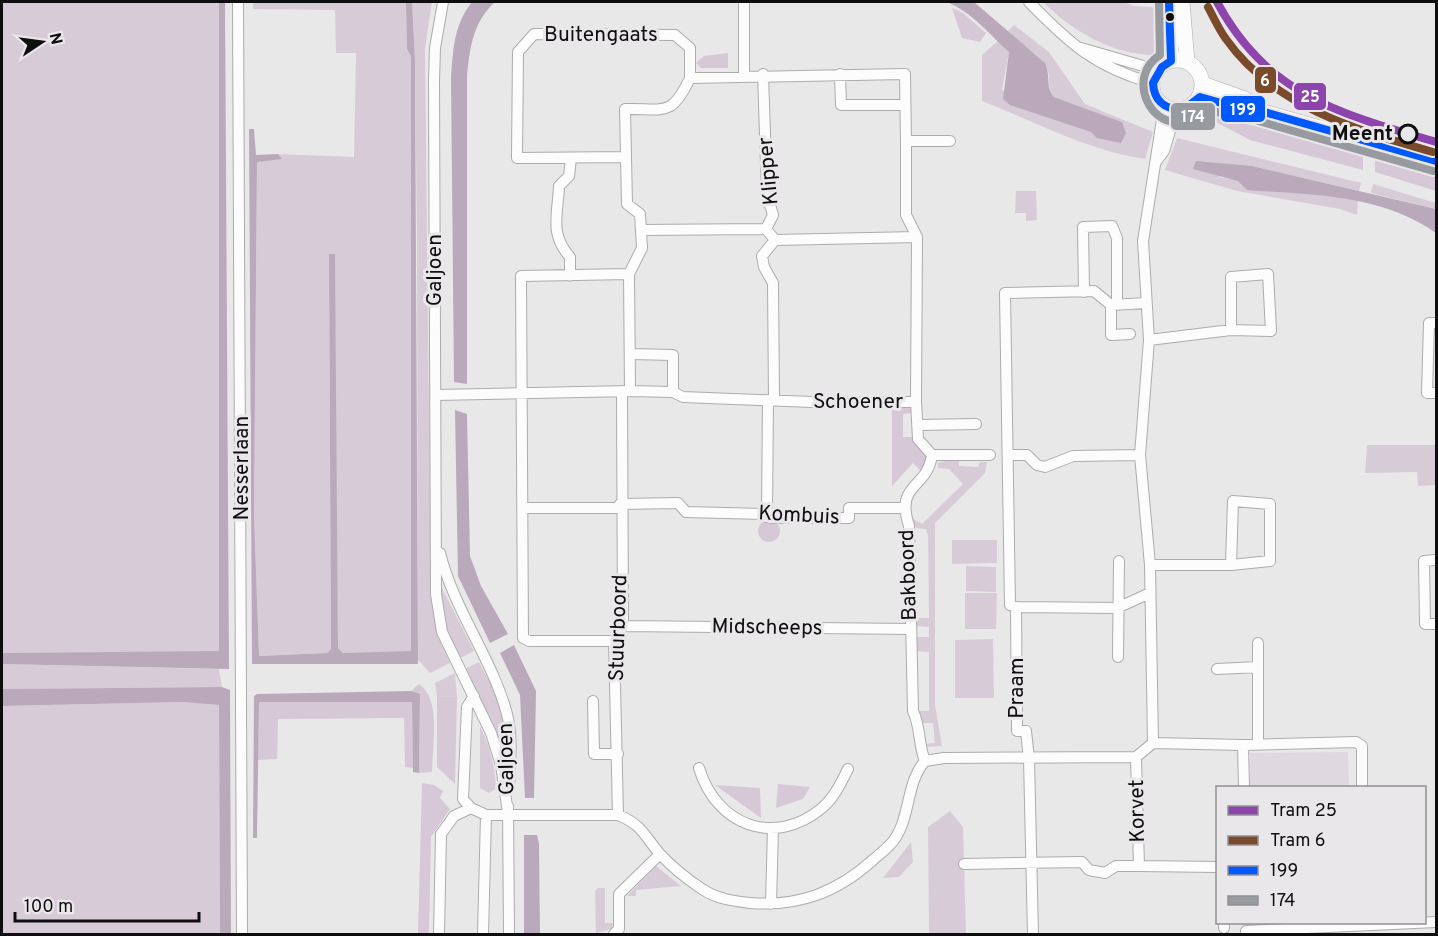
<svg xmlns="http://www.w3.org/2000/svg" width="1438" height="936" viewBox="0 0 1438 936" font-family="Overpass,sans-serif">
<rect width="100%" height="100%" fill="#e9e8e9"/>
<!-- built -->
<path fill="#ded9de" d="M1348 752 1349 787H1250V753Z"/>
<!-- green -->
<path fill="#d8cbd8" d="M2 2H219V652L2 653Z
M253 2H406L407 49 411 57V652L343 653 338 648 334 254H329L331 649 327 653 259 656 254 514 257 161 282 159 278 154 354 157 356 53H336L335 10 253 9Z
M412 2H432L425 48 431 597 438 637 450 663 430 673 418 660 417 242 415 60Z
M1043 2H1124L1134 6 1166 8 1163 42 1152 55C1111 54 1071 30 1043 2Z
M1014 25 1049 52 1085 104 1153 132 1145 159C1088 151 1036 122 982 101V55L998 41 1009 52 1002 90 1091 132 1098 138 1122 122 1054 97C1046 86 1052 77 1046 66 1042 57 1016 40 1007 32Z
M1177 138 1361 183 1359 191 1252 166 1218 177 1358 200 1357 215 1340 209 1237 191 1165 170Z
M1373 184 1436 203V209L1371 193Z
M1016 191H1036L1037 220 1026 221V213H1015Z
M1367 445H1436V485L1418 486 1417 472 1365 473Z
M948 460H959V466L978 467 980 462H987L985 473 935 523V705L942 746 925 747V744L935 743 933 723H923L917 711H929V652L916 651V637H929V627L914 626V618H929L928 536 926 529 916 528 908 516 922 524 963 484 949 469 938 468V463Z
M952 540H997V563L952 564Z
M966 566 996 567V592L966 591Z
M440 584 474 651 460 658 447 630Z
M965 593H997L996 629H965Z
M993 639 994 698H955V640Z
M479 662C490 683 514 724 504 748L465 669Z
M2 664 219 669 222 687 2 689Z
M455 673 457 697 437 696 435 683Z
M182 702 219 705 220 934H2V706Z
M480 726C490 747 495 766 496 789L489 793 480 788Z
M950 811 963 827 966 934H929L928 827Z
M911 842 913 862 899 877 883 878Z
M656 866 681 886 636 890V896H627Z
M598 888H605V923H613L612 929 596 933 595 891Z"/>
<!-- forest -->
<path fill="#d6c8d6" d="M952 8 963 13 986 33 980 42 962 38Z
M728 53V68H701L696 63 704 56Z
M1206 108 1240 112 1363 149V170L1250 140 1216 122H1183L1191 114Z
M1375 152 1436 170V191L1375 172Z
M892 405H911V413L903 414V437H914L929 455 922 472 913 463 892 486Z
M758 531a11 11 0 1 1 22 0a11 11 0 1 1-22 0Z
M419 684C442 700 432 746 432 772L419 773 420 695 411 691Z
M437 696 457 697 455 784 437 767Z
M259 702H412L413 768 405 767 404 718 278 719 277 759 258 760Z
M422 783 434 785 443 791 440 798 450 809 431 837 429 934H418Z
M778 784 810 787 803 799 776 808Z
M715 785 760 788 761 818Z"/>
<!-- water -->
<path fill="#baa9ba" d="M219 2H225L229 669 2 664V653L219 651Z
M406 2H412L415 60 418 664H252L249 129H254L256 155 278 154 282 159 257 162 254 514 259 656 327 653 331 649 329 254H335L338 648 343 653 411 651V57L407 49Z
M472 2H495C473 22 470 47 467 76V384L454 382 451 78C453 50 454 24 472 2Z
M947 2H974L1045 63C1051 75 1045 86 1054 97L1122 122 1126 133 1121 143 1097 138 1091 132 1010 105 1003 99 1009 52C989 34 973 13 947 2Z
M1196 161 1252 166 1436 209V233C1381 194 1312 195 1247 190L1238 181 1193 169Z
M455 410 467 414 470 556 481 586 508 634 490 643 458 576Z
M514 645 536 691 534 798H525L520 695 500 653Z
M222 687 230 690 231 934H220L219 705 182 702 2 706V689Z
M411 691 420 694 419 773 413 772 412 702H259L257 838H253L254 696 257 694Z
M524 835H537L539 844 540 934H524Z"/>
<g fill="none" stroke-linecap="round" stroke-linejoin="round">
<defs>
<path id="street" d="M238 2 242 934
M443 2 435 48 434 81 436 594 442 632 491 733 501 765 508 813
M1029 2C1069 43 1095 67 1152 83
M1081 48 1157 70
M763 74 767 195 773 215 766 229 775 240 762 256 764 267 773 283 774 400
M840 74 841 105H905
M744 75V2
M625 157 517 158 518 52 534 34 675 35 690 48V78
M1155 163 1164 151 1176 111
M641 230 766 229
M775 240 917 237
M570 276V257C549 234 558 214 559 186L569 176 571 158
M1084 292 1083 227 1112 226 1117 238V305
M1111 305V335L1130 334
M1436 323H1429L1427 393H1436
M1149 340 1231 330V277L1268 274 1271 331 1231 330
M631 354 673 355V392L683 397 812 402H916L917 237 906 215V141H950
M630 391 673 392
M436 395 630 391 629 274 642 248 640 214 627 204 625 109C665 108 671 118 690 78L905 74 906 141
M916 402 918 439 932 455C927 490 895 482 909 526L913 711C921 728 918 744 925 761
M917 425 976 424
M932 455H990
M1010 455H1027L1037 465 1045 467 1073 456 1140 455
M620 504 678 503 686 512 767 514V517L774 518H849V508H903
M524 508H620
M767 514 768 400
M440 553C454 610 492 658 507 714 513 738 510 764 509 788
M1436 560 1424 561 1425 624H1436
M1150 565H1231L1270 561V504L1233 501 1231 565
M1016 607 1117 608 1150 593
M623 626 911 629
M614 641H529L523 638 521 276 629 274
M1118 657 1119 561
M1217 669 1258 667
M474 696 467 707 463 799 471 808 486 815H618C643 825 644 836 660 854 673 868 687 879 702 889 717 899 733 901 750 903 799 907 838 892 874 859 881 853 889 847 894 840 911 816 906 782 925 761
M593 701 594 754H618
M1153 743 1150 565 1140 455 1149 340 1143 241 1164 107
M1243 745 1244 788
M1258 745V643
M1136 757 1139 866 1218 867
M925 761 944 758 1136 757 1153 743 1243 745 1356 742 1362 746V788
M699 768C716 825 774 848 822 808 834 798 841 783 848 769
M508 806 509 934
M618 815 614 641 623 626 622 391
M964 864 1082 862 1089 870 1105 873 1116 866H1139
M771 904 773 828
M1224 928V922
M1246 931 1436 922
M439 934 441 834 454 816 471 808
M483 934 486 815
M614 934 619 929V894L660 854
M1033 934 1029 759 1026 731H1017L1016 607 1010 605 1005 293 1094 291 1111 305 1146 303"/>
<path id="secondary" d="M1169 2 1171 61
M1182 2 1187 62
M1152 85a25 25 0 1 1 50 0a25 25 0 1 1-50 0Z
M1203 84 1245 99 1254 107
M1200 97 1243 109 1257 110 1436 161"/>
</defs>
<!-- street casing -->
<use href="#street" stroke="#acacac" stroke-width="12"/>
<!-- secondary casing -->
<use href="#secondary" stroke="#acacac" stroke-width="16"/>
<!-- street -->
<use href="#street" stroke="#fcfcfc" stroke-width="10"/>
<!-- secondary -->
<use href="#secondary" stroke="#fcfcfc" stroke-width="15"/>
<defs>
<path id="bus-1" d="M1169 2 1171 61 1162 67 1153 83C1154 102 1165 109 1183 110L1200 97 1243 109 1257 110 1436 161"/>
<path id="bus-2" d="M1159 2 1160 55C1125 77 1151 133 1187 120 1192 118 1198 112 1202 109L1255 120 1433 171"/>
</defs>
<!-- bus-1 casing -->
<use href="#bus-1" stroke="#eae7ea" stroke-width="12"/>
<!-- bus-2 casing -->
<use href="#bus-2" stroke="#eae7ea" stroke-width="12"/>
<!-- bus-1 -->
<use href="#bus-1" stroke="#0059ff" stroke-width="8"/>
<!-- bus-2 -->
<use href="#bus-2" stroke="#979ba0" stroke-width="8"/>
<defs>
<path id="tram-1" d="M1217 2C1267 95 1340 114 1436 142"/>
<path id="tram-2" d="M1208 7C1214 18 1219 30 1226 39 1274 107 1357 130 1433 152"/>
</defs>
<!-- tram-1 casing -->
<use href="#tram-1" stroke="#eae7ea" stroke-width="12"/>
<!-- tram-2 casing -->
<use href="#tram-2" stroke="#eae7ea" stroke-width="12"/>
<!-- tram-1 -->
<use href="#tram-1" stroke="#8e44ad" stroke-width="8"/>
<!-- tram-2 -->
<use href="#tram-2" stroke="#7a4b2a" stroke-width="8"/>
</g>
<!-- markers -->
<circle fill="#0f0e0f" stroke="#eae7ea" stroke-width="2" cx="1170" cy="17" r="5"/>
<circle fill="#eae7ea" stroke="#0f0e0f" stroke-width="3" cx="1408" cy="134" r="9"/>
<g text-anchor="middle" dominant-baseline="central" stroke-width="6" stroke-linejoin="round" paint-order="stroke">
<!-- street labels -->
<g font-size="21" fill="#0f0e0f" stroke="#eae7ea">
<text x="601" y="35">Buitengaats</text>
<text transform="translate(769 171) rotate(-95)">Klipper</text>
<text transform="translate(435 270) rotate(-90)">Galjoen</text>
<text x="858" y="402">Schoener</text>
<text transform="translate(242 468) rotate(-90)">Nesserlaan</text>
<text transform="translate(799 516) rotate(3)">Kombuis</text>
<text transform="translate(909 575) rotate(-92)">Bakboord</text>
<text transform="translate(619 628) rotate(-88)">Stuurboord</text>
<text transform="translate(767 628) rotate(1)">Midscheeps</text>
<text transform="translate(1017 688) rotate(-90)">Praam</text>
<text transform="translate(507 759) rotate(-91)">Galjoen</text>
<text transform="translate(1138 811) rotate(-91)">Korvet</text>
</g>
<!-- stop labels -->
<g font-size="21" font-weight="bold" fill="#0f0e0f" stroke="#eae7ea" text-anchor="end">
<text x="1393" y="134">Meent</text>
</g>
</g>
<g stroke="#eae7ea" stroke-width="2">
<rect x="1254" y="66" width="23" height="28" rx="6" fill="#7a4b2a"/>
<rect x="1293" y="82" width="34" height="29" rx="6" fill="#8e44ad"/>
<rect x="1220" y="95" width="46" height="28" rx="6" fill="#0059ff"/>
<rect x="1170" y="102" width="46" height="29" rx="6" fill="#979ba0"/>
</g>
<g font-size="16" text-anchor="middle" font-weight="bold" fill="#fff">
<text x="1265" y="86">6</text>
<text x="1310" y="102">25</text>
<text x="1243" y="115">199</text>
<text x="1193" y="122">174</text>
</g>
<!-- border -->
<rect width="1438" height="936" fill="none" stroke="#0f0e0f" stroke-width="6"/>
<!-- legend -->
<rect x="1216" y="786" width="210" height="138" fill="#eae7ea" stroke="#929092" stroke-width="1.5"/>
<rect x="1228" y="806" width="30" height="9" fill="#8e44ad" stroke="#929092" stroke-width="1.5"/>
<text x="1270" y="816" font-size="18" fill="#0f0e0f">Tram 25</text>
<rect x="1228" y="836" width="30" height="9" fill="#7a4b2a" stroke="#929092" stroke-width="1.5"/>
<text x="1270" y="846" font-size="18" fill="#0f0e0f">Tram 6</text>
<rect x="1228" y="866" width="30" height="9" fill="#0059ff" stroke="#929092" stroke-width="1.5"/>
<text x="1270" y="876" font-size="18" fill="#0f0e0f">199</text>
<rect x="1228" y="896" width="30" height="9" fill="#979ba0" stroke="#929092" stroke-width="1.5"/>
<text x="1270" y="906" font-size="18" fill="#0f0e0f">174</text>
<!-- north arrow -->
<g transform="translate(42 42) rotate(77)" stroke="#eae7ea" stroke-width="4.5" paint-order="stroke">
<path d="M0-4.5L10 22L0 15L-10 22Z" fill="#0f0e0f"/>
<text y="-9" font-size="16" font-weight="bold" text-anchor="middle" fill="#0f0e0f">N</text>
</g>
<!-- scale -->
<path d="M15 912v9h184v-9" fill="none" stroke="#0f0e0f" stroke-width="3"/>
<text x="24" y="912" font-size="18" fill="#0f0e0f" stroke="#eae7ea" stroke-width="4.5" paint-order="stroke">100 m</text>
</svg>
